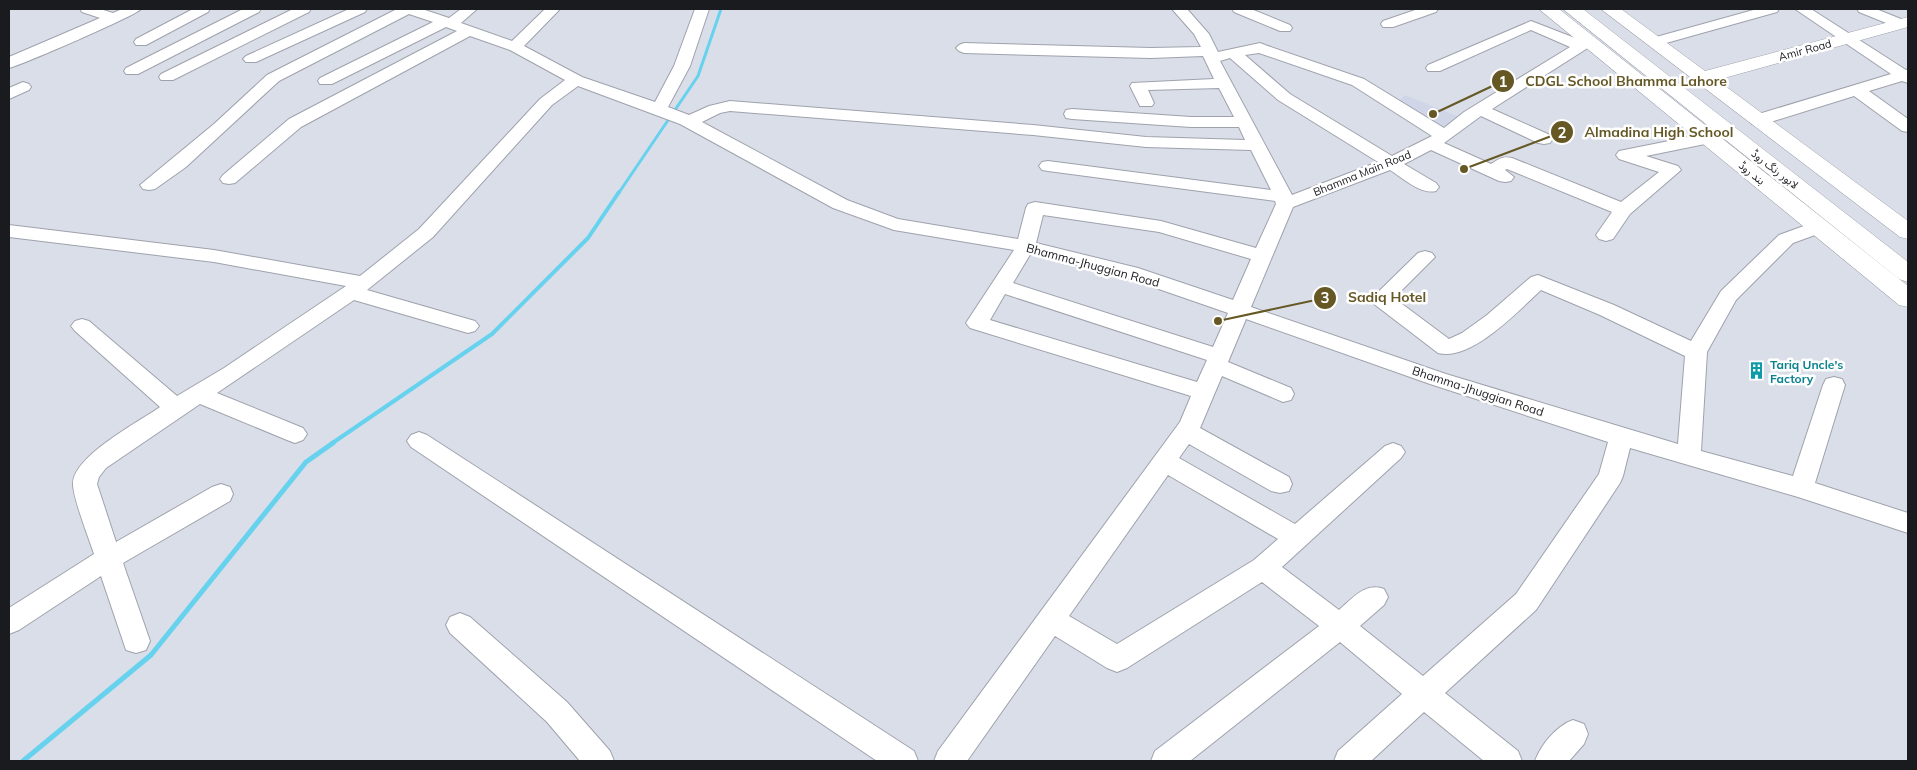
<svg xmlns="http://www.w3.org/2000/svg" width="1917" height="770" viewBox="0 0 1917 770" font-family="Mulish,'Noto Sans Arabic',sans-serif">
<rect width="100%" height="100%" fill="#dadee9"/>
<!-- built -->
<path fill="#d0d5e8" d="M1405 95 1464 119 1443 135 1397 103Z"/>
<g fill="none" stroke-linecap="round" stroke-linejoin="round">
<!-- stream-far2 -->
<path stroke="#66d2ee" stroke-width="3" d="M618 194 698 76 721 9"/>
<!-- stream-far1 -->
<path stroke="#66d2ee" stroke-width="4" d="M331 444 492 334 588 238 619 192"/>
<!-- stream -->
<path stroke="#66d2ee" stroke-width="5" d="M23 761 151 655 306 462 333 443"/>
<defs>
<path id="minor" d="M80 9H100L113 13 122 9H141C137 15 22 65 9 68V57L100 18 82 12Z
M193 9H210L208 12 146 45H136L134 42 136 39Z
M243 9H261L259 12 138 74H126L124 71 126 68Z
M293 9H311L309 12 173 80H161L159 77 161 74Z
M349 9H367L365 12 256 62H246L243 59 246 56Z
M397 9H422L449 18 461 9H477L461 23 512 41 545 9H560L524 46 582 77 655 102 674 66 695 9H709L690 66 668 107 689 115 709 106 730 101 1033 125 1146 137 1245 140 1239 127H1191L1072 119 1066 118 1064 114 1066 110 1072 109 1191 117H1234L1219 88 1148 90 1154 103 1152 106H1140L1130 86 1132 83 1214 79 1203 56 1151 58 964 53 959 51 956 48 959 45 964 43 1151 48 1201 47 1194 34 1172 9H1187L1209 34 1218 52 1260 43 1265 45 1364 79 1444 128 1464 112 1570 47 1531 30 1440 71H1428L1426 68 1428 65 1531 21 1580 40 1589 37 1594 38 1596 41 1594 44 1492 109 1550 135 1553 139 1550 143 1544 144 1538 143 1481 116 1444 143 1491 164C1499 159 1503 156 1512 158L1621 202 1659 172 1619 159 1616 155 1619 151 1709 133 1715 134 1718 138 1715 142 1646 156 1678 166 1681 170 1630 214 1613 239 1606 241 1599 239 1596 235 1612 212 1507 169 1505 170 1514 177 1511 181 1505 182 1499 181 1431 150 1404 164 1436 183 1439 187 1436 191C1421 195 1403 178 1390 170L1293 207 1251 307 1446 374 1678 444 1685 356 1600 315 1541 290C1519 310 1471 362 1438 353L1374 304 1371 299 1418 253 1425 251 1432 253 1435 257 1394 298 1449 339 1462 333 1487 315 1531 277 1538 275 1614 305 1691 341 1721 291 1779 235 1812 223 1819 221 1826 223 1829 227 1826 231 1793 243 1736 300 1707 352 1701 451 1793 476 1823 385 1826 379 1834 377 1842 379 1845 385 1815 483 1908 513V533L1798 497 1630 448 1623 476 1620 483 1536 610 1445 693 1518 751 1522 761H1484L1424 712 1371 761H1334L1338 751 1402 694 1340 642 1190 761H1151L1155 751 1319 626 1262 582 1127 668 1117 672 1107 668 1055 636 967 761H934L938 751 1180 422 1191 396 970 328 966 323 1014 250 894 230 833 208 680 124 578 86 552 105 433 237 367 290 475 321 479 326 475 331 468 333 354 300 217 393 303 428 307 434 303 440 295 443 287 440 200 404 106 468 99 477 97 484 116 542 212 487 221 484 230 487 233 494 230 501 123 563 150 641 146 650 136 653 126 650 101 576 19 630 9 634V608L94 554C89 538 73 499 73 484 73 456 139 422 160 407L75 331 71 326 75 321 82 319 89 321 177 396 224 368 346 286 214 262 9 237V225L214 250 360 276 419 229 540 99 565 80 510 50 470 36 301 127 235 183 229 184 223 183 220 179 223 175 289 119 457 31 446 27 332 84H320L318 81 320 78 433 22 409 14 279 81 186 167 155 189 149 190 143 189 140 185 214 124 267 75ZM1259 53 1352 85 1432 136 1392 156 1290 94 1245 55ZM1230 58 1278 100 1378 162 1292 195 1220 61ZM730 111 1033 135 1146 147 1251 150 1271 190 1048 161 1042 162 1039 166 1042 170 1048 171 1275 201 1276 204 1256 248 1161 221 1035 202 1028 204 1026 208 1018 239 898 219 847 200 702 122 720 113ZM1043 215 1159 232 1251 259 1233 300 1138 268 1036 243ZM1031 253 1124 277 1228 313 1213 347 1013 283ZM1005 294 1207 360 1197 382 990 320ZM1246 319 1430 384 1608 442 1599 474 1516 594 1423 676 1360 626 1384 605 1388 597 1384 589C1365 582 1353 598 1339 610L1282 567 1401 458 1405 452 1401 446 1393 443 1385 446 1295 524 1179 458 1189 444 1271 491 1280 493 1289 491 1292 484 1289 477 1200 428 1222 376 1283 402 1291 400 1294 394 1291 388 1228 362ZM1168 475 1278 539 1254 560 1117 644 1069 616Z
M1232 9H1251L1290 25 1292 28 1290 31H1280L1234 12Z
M1418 9H1438L1436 12 1393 27H1383L1381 24 1383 21Z
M1757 9H1779L1777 12 1659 45H1649L1647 42 1649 39Z
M1795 9H1811L1906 70 1908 69V83L1902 81 1869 91 1908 119V132L1902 131 1854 96 1764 124H1752L1750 120 1752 116 1891 74Z
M1857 9H1876L1906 21 1908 24 1906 27H1896L1859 12Z
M23 82 29 84 31 87 29 90 9 99V88Z
M419 432 427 435 914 751 918 761H877L411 447 407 441 411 435Z
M460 613 470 617 567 702 610 751 614 761H580L547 722 450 633 446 625 450 617Z
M1573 720 1584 724 1588 734 1584 744 1569 761H1535C1541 745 1556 726 1573 720Z"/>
<path id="major" d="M1539 9H1559L1908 286V307L1899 305Z
M1601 9H1621L1705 71 1908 17V27L1717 80 1908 221V239L1900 237Z"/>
<path id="highway" d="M1563 9H1583L1908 262V282L1899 279Z"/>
</defs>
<!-- minor casing -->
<use href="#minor" stroke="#9ea2ac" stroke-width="2"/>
<!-- major casing -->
<use href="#major" stroke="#9ea2ac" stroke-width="1"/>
<!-- highway casing -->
<use href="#highway" stroke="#9ea2ac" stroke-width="1"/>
<!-- minor -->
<use href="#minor" fill="#fff" fill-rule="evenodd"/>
<!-- major -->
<use href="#major" fill="#fff" fill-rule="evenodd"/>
<!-- highway -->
<use href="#highway" fill="#fff" fill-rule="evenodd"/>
</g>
<!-- icons -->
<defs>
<symbol id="building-bare" viewBox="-9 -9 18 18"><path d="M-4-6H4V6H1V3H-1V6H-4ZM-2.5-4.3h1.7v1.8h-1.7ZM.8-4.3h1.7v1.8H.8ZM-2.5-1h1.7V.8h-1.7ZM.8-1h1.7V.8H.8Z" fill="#0f9aa8" stroke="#fff" stroke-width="2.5" paint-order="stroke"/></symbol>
</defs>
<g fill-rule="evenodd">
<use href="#building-bare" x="1744" y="358" width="25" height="25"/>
</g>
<g text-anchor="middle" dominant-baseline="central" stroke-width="5" stroke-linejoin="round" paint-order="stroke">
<!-- far-street labels -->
<g font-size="11" fill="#1a1b1f" stroke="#fff">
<text transform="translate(1805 50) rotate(-15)">Amir Road</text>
<text transform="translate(1775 169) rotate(38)">لاہور رنگ روڈ</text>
<text transform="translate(1362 173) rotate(-22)">Bhamma Main Road</text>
<text transform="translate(1752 173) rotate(39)">بند روڈ</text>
</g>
<!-- street labels -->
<g font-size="12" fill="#1a1b1f" stroke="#fff">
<text transform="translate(1093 265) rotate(15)">Bhamma-Jhuggian Road</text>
<text transform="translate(1478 391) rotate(18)">Bhamma-Jhuggian Road</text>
</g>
<!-- culture labels -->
<g font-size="12" font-weight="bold" fill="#0d838f" stroke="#fff" text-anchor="start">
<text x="1770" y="364">Tariq Uncle's<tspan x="1770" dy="14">Factory</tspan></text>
</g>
</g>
<!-- callouts -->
<path fill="none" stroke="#665825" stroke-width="2" d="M1433 114L1503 81M1464 169L1562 132M1218 321L1325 298"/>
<g fill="#665825" stroke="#fff" stroke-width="2">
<circle cx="1433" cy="114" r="5"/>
<circle cx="1464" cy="169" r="5"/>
<circle cx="1218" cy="321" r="5"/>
<circle cx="1503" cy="81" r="12"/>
<circle cx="1562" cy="132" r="12"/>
<circle cx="1325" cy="298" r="12"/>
</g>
<g font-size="15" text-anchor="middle" font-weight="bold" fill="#fff">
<text x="1503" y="87">1</text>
<text x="1562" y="138">2</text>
<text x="1325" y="303">3</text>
</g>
<g font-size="14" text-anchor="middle" font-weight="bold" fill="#665825" stroke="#fff" stroke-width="5" stroke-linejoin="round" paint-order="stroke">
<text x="1626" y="86">CDGL School Bhamma Lahore</text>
<text x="1659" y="137">Almadina High School</text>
<text x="1387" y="302">Sadiq Hotel</text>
</g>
<!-- border -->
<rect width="1917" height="770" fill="none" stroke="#1a1b1f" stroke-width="20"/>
</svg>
